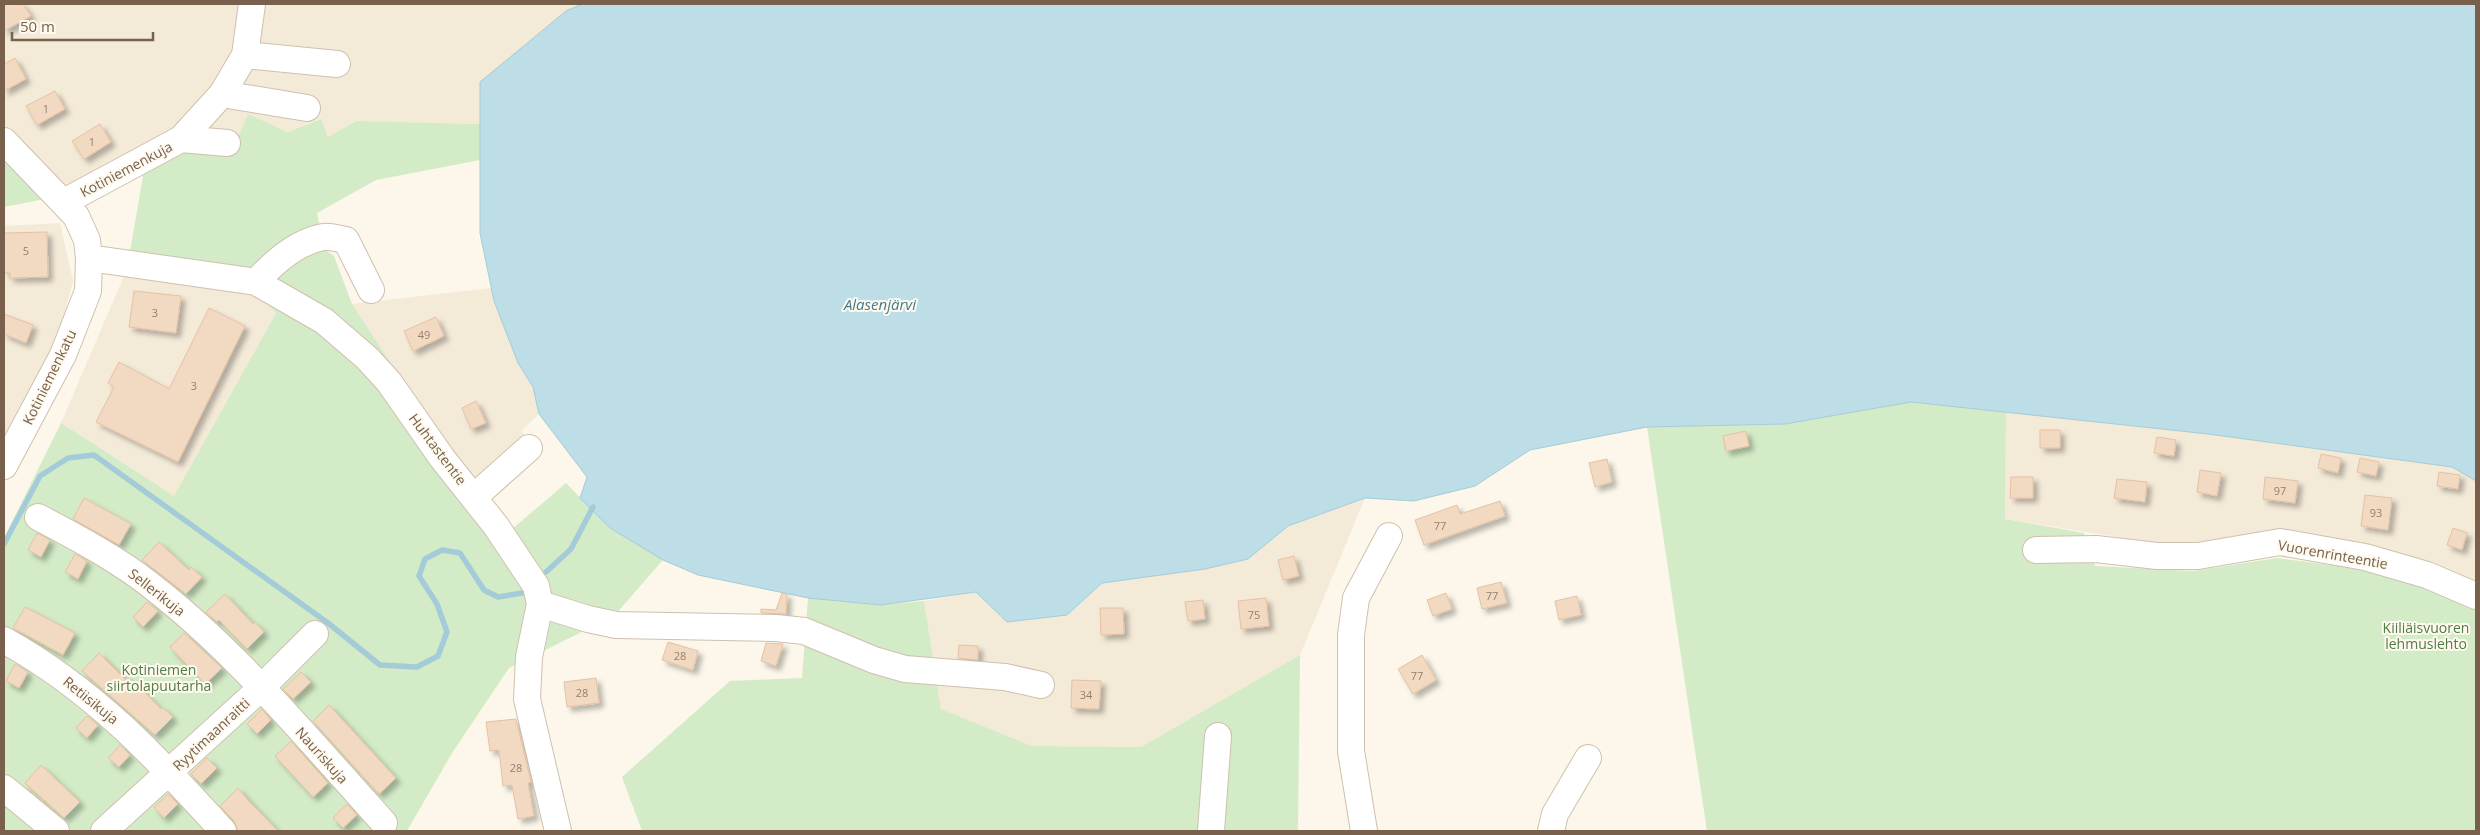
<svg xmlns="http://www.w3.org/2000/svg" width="2480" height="835" viewBox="0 0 2480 835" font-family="'Open Sans',sans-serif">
<defs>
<filter id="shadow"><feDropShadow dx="4.5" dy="4.5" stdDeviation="2.5" flood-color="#0004"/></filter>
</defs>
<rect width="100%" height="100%" fill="#fcf7ea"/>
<!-- residential -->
<path fill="#f4ead8" d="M4 4H582L566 11 480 82V124L356 121 328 137 320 119 288 132 248 114 231 153 182 148 45 199 4 157Z
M60 223 73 281 54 352 4 453V226Z
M127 269 253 287 276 313 174 497 61 423Z
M491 288 494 301 518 363 533 387 539 414 521 431 528 438 471 486 352 304Z
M2006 412 2208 434 2452 467 2476 481V586L2337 543 2192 549 2005 519Z
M1365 498 1300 655 1141 747 1032 746 941 709 924 601 976 592 1007 622 1067 615 1102 583 1205 569 1248 559 1288 526Z"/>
<!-- green -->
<path fill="#d3ebc7" d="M248 114 288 132 321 119 328 137 356 121 480 124V160L376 180 317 213 324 249 334 256 352 304 471 486 510 531 566 483 610 528 663 560 614 616 509 668 452 753 407 831H4V538L61 423 174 496 276 313 253 287 127 269 147 153 182 148 231 153Z
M4 157 45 199 4 207Z
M1911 402 2006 412 2005 519 2084 533 2095 566 2194 571 2277 558 2362 569 2423 584 2476 607V831H1707L1647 427 1785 424Z
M808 598 881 605 924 601 941 709 1032 746 1141 747 1300 655 1298 831H642L622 777 730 681 802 678Z"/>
<!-- water -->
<path fill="#bddde7" stroke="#a4ccd8" d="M582 4H2476V481L2452 467 2208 434 1911 402 1785 424 1647 427 1530 450 1475 486 1414 501 1365 498 1288 526 1248 559 1205 569 1102 583 1067 615 1007 622 976 592 881 605 808 598 698 575 663 560 610 528 580 498 587 477 539 414 533 387 518 363 494 301 480 233V82L566 11Z"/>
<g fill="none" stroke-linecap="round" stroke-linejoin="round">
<!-- stream -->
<path stroke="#a4ccd8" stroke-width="5.5" d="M4 544 40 476 68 458 94 455 328 623 380 665 417 667 438 656 447 632 437 604 419 576 425 559 442 550 460 553 484 590 498 597 522 593
M546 572 571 549 593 507"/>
</g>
<!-- building -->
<path fill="#f2d9c1" stroke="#e5c1a2" filter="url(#shadow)" d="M4 4H23L31 16 4 31Z
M15 58 26 79 4 91V64Z
M55 91 65 109 37 125 26 106Z
M100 124 111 142 84 159 72 141Z
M47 232 48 277 10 278V273H5L4 267V233Z
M134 291 181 296 176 333 129 327Z
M209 308 245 326 178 462 96 422 114 387 108 383 119 362 169 389Z
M4 314 33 325 26 343 4 334Z
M436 317 444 336 413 351 404 331Z
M476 401 486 423 471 429 462 408Z
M2040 430H2060V448H2040Z
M1746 431 1749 446 1726 451 1723 436Z
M2157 437 2176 440 2174 456 2154 453Z
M2321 454 2341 458 2338 473 2318 468Z
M2360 458 2379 462 2376 476 2357 472Z
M1607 459 1612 482 1595 487 1589 463Z
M2200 470 2221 473 2217 496 2197 492Z
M2439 472 2460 475 2458 489 2437 486Z
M2011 477H2033V498H2010Z
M2265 477 2298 481 2295 503 2263 499Z
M2117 479 2147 482 2145 502 2114 498Z
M2365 495 2392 498 2388 530 2361 526Z
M84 498 131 524 119 545 73 519Z
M1500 501 1505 516 1424 545 1415 520 1457 505 1460 514Z
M2453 528 2467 533 2462 550 2447 545Z
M37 533 50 540 41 557 28 550Z
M159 542 189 570 191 567 202 577 186 594 142 560Z
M75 554 87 561 78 579 65 572Z
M1294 556 1299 576 1283 580 1278 560Z
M1501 582 1507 603 1482 609 1477 588Z
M782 593 787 594 786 614 761 613V609L776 610Z
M1446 593 1452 609 1433 616 1427 600Z
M225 594 253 624 255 622 264 632 247 649 219 620 217 622 206 612Z
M1577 596 1581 615 1559 620 1555 601Z
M1266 598 1269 626 1241 629 1238 601Z
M1203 600 1205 619 1188 621 1185 602Z
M147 602 158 611 143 627 133 617Z
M25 607 75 633 63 655 13 628Z
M1100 608H1123L1124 634 1101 635Z
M184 633 222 668 205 684 170 647Z
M668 642 698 651 693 670 662 660Z
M766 643 783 644 776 666 761 661Z
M959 645 978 646V660L958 658Z
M99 653 128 682 132 679 161 709 162 707 173 717 155 735 82 671Z
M1422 655 1436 680 1413 694 1398 669Z
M15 664 28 672 19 688 6 681Z
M301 672 311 682 293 699 283 689Z
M596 678 599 703 567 707 564 682Z
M1072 680 1101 681 1099 709 1071 708Z
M329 705 396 778 379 794 313 721Z
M262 709 271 720 257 734 247 724Z
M87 716 98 725 87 738 76 728Z
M516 719 531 782 528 783 534 816 518 819 512 785 503 786 499 750 490 751 486 722Z
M291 741 328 783 313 797 275 756Z
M120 745 130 755 119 767 108 758Z
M207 758 217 768 201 784 191 774Z
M41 765 80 802 64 818 25 783Z
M238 788 248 800 278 831H238L234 821 220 806Z
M168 794 178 804 164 818 154 807Z
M347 804 357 815 343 828 333 818Z"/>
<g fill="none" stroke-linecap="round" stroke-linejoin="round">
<defs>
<path id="minor" d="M245 55 337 64
M222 94 307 108
M181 139 227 143
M4 141 76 216 87 240 89 258 88 291 63 355 4 466
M64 202 181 139 222 94 245 55 252 4
M89 258 256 282 324 321 367 358 389 382 442 458 496 526 536 586 540 604 529 657 527 699 558 831
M256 282C273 263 297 242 323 237 330 236 339 239 346 240L371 290
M474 497 529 448
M38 517C72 535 106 553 137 575 231 644 306 737 384 823
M2036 550 2096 549 2157 556H2198L2280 542 2365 557 2427 575 2476 596
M540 604 588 619 616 625 776 628 804 631 874 660 905 669 1005 677 1041 685
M4 640C94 690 155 756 223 831
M4 788 56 831
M104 831 261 688 315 634
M1211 831 1218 736
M1364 831 1351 751V635L1356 598 1389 536
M1551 831 1555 814 1588 758"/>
</defs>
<!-- minor casing -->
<use href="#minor" stroke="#cfc0ae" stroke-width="28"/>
<!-- minor -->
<use href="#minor" stroke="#fff" stroke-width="26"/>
</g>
<g text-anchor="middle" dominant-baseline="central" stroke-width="4" stroke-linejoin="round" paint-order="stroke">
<!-- number labels -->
<g font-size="11" fill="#967e69">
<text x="46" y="108">1</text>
<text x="92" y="141">1</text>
<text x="26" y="250">5</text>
<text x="155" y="312">3</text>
<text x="424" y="334">49</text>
<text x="194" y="385">3</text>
<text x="2280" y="490">97</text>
<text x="2376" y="512">93</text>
<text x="1440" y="525">77</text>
<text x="1492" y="595">77</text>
<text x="1254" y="614">75</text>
<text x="680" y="655">28</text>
<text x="1417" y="675">77</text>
<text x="582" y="692">28</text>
<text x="1086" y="694">34</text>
<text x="516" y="767">28</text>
</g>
<!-- street labels -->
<g font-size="14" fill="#78604c" stroke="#fffaf0">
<text transform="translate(126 169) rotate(-28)">Kotiniemenkuja</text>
<text transform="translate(49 377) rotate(-64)">Kotiniemenkatu</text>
<text transform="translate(438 449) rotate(53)">Huhtastentie</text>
<text transform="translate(2333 554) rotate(10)">Vuorenrinteentie</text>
<text transform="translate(157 592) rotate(38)">Sellerikuja</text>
<text transform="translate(91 700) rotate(39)">Retiisikuja</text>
<text transform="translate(211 734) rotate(-43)">Ryytimaanraitti</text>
<text transform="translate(322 755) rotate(48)">Nauriskuja</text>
</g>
<!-- park labels -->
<g font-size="14" fill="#507d44" stroke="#fffaf0">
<text x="2426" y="627">Kiiliäisvuoren<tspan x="2426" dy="16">lehmuslehto</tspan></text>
<text x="159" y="669">Kotiniemen<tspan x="159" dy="16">siirtolapuutarha</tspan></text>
</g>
<!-- water labels -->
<g font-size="15" font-style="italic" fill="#467a8b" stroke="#fffaf0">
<text x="880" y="304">Alasenjärvi</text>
</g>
</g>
<!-- border -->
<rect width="2480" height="835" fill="none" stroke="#78604c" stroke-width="10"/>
<!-- scale -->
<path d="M12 32v8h141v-8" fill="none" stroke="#78604c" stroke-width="2.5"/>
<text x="20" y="32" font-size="15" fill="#78604c" stroke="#fffaf0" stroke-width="4" paint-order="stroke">50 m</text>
</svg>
